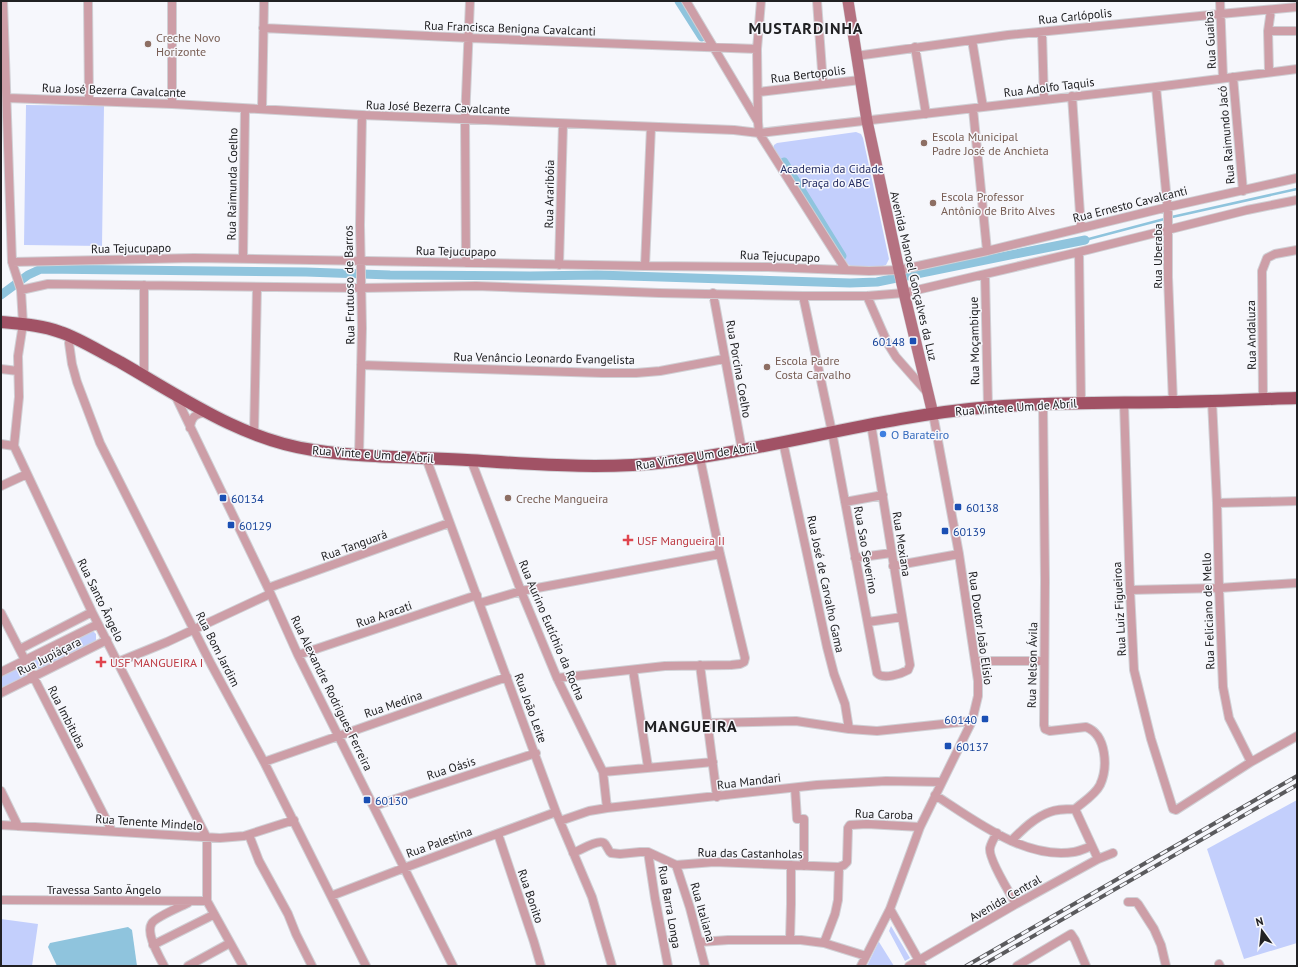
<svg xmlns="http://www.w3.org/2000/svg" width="1298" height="967" viewBox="0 0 1298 967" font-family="'PT Sans',sans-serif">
<rect width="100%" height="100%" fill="#f6f7fc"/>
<!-- green -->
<path fill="#c3cffc" d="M26 105 104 106 102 246 24 245Z
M856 132 861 134 863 138 889 259 886 265 883 266 852 267 843 261 773 150 774 145 777 143Z
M91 631 94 632 96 634V640L94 642 40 669 33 668 32 664V660Z
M18 667 25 670 26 674 25 677 1 689V676Z
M1297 800V943L1244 959 1207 849Z
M1 919 38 924 32 966H1Z
M891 926 910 958 905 961 889 931Z
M879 941V942L894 966H867Z"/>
<!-- water -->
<path fill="#8fc4dd" d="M128 927 132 930 137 966H57L48 947 50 943Z"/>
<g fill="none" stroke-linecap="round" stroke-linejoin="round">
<!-- stream -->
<path stroke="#8fc4dd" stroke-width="2.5" d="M1085 240 1172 217 1297 189"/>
<!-- canal -->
<path stroke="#8fc4dd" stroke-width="9" d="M679 1 702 37
M784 162 842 256
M1 295 28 275 41 269 306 272 390 275 530 276 597 275 850 283 877 282 1085 240"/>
<defs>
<path id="minor" d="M3 1 12 262 21 290 23 324 18 356 19 397 14 446 92 612 207 838V901L243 966
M88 1 89 101
M172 1V104
M686 1 758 122 759 133 846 270
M817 1 823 84
M1220 1 1223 78
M263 28 470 38 757 49
M1268 31H1295
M1042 32 1044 100
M972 40 983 107
M915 47 926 114
M856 56 1008 35 1220 14 1297 7
M1269 71 1268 31 1271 10
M1233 77 1243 191
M1156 87 1168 212V277L1173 402
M759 92 860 80
M1072 96 1081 228
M7 98 172 104 362 115 734 130 759 133 1156 87 1297 69
M262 109 264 1
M973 109 987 251
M758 122 757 49 761 1
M1079 252 1081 403
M243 259 245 109
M12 262 194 258 645 266 768 267 869 271 899 270 987 251 1168 207 1297 178
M466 263 465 120 470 1
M559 265 563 124
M645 266 651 127
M985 275 988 407
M21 290 48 284 361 288 476 286 659 293 803 296H867L904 293 1079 252 1247 210 1297 200
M713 293 742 450
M803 296 832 432 877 673C883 680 901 674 908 670L910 665 871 424
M867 296 888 344 896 357 926 391
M71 336 69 343 72 364 77 382 100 443 211 664 264 762 366 966
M361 365 602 373H636L660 371 724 359
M1 369 18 371
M144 376V285
M175 395 268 588 298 655 453 966
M1263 399 1262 271 1267 258 1275 254 1297 250
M1212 401 1217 503 1219 588 1223 687 1229 718 1251 762
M1124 403 1130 590 1134 670 1151 739 1173 809 1176 810 1251 762 1297 736
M1043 404 1045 580 1044 725 1045 729 1050 731 1086 727C1107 735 1108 768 1100 785 1095 795 1083 802 1075 809L1098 859
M190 428C191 417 196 412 208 413
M254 435 257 287
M783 442 827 647 834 674 845 704 849 729
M1 444 14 446
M359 455 362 328 360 225 362 115
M426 458 556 812 592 897 612 966
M471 460 521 591 557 678 603 772 607 808
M1 486 27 474
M845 502 883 495
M1217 503 1297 501
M855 558 891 553
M893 566 959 554
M268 588 449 523
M1130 590 1219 588 1297 583
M480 603 521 591 720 554
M1 613 112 831
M868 622 902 617
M20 649 92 612
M298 655 477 595
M975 661H1044
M118 662 167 642 270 594
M700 665 717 797
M633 670 648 767
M1 672 98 624
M557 678 665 666 731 665 740 664 744 662 745 658 720 554 700 458
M1 693 107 640
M708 723 796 721 849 729 877 731 972 721
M264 762 507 677
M603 772 713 762
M795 788 797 819H804V866
M1 791 18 826
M935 795C974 820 1025 860 1074 852 1080 851 1086 848 1092 846
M374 806 536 753
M560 821 589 811 607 808 817 785 886 781 942 782
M1 825 220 838 244 836 294 820
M997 833C994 838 991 843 990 848 988 858 1010 894 1016 904
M498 834 534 942 541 966
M249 835 259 861 288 914 296 934 312 966
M1011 841C1022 830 1035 817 1050 812 1057 809 1067 809 1075 809
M648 852 655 898 668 966
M573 853C579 851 598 839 604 843 607 845 608 851 611 853L620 854 640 852H648L676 865 714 862 839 867 844 865 847 862 848 828 850 825 867 824 920 827
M676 865 690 908 705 966
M331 896 404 868 556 812
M1 900 207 901
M1128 902H1136L1138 904 1154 929 1161 945 1166 966
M890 909 922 966
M790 939 791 904V865
M700 942 728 940H801L824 943 866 956
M824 943 835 914 838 900 839 867
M153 945 213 915
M1219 964 1220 966
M164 966C159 956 145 933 152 923 156 917 180 907 188 903
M188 966 230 943
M861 966 890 909 920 827 972 721 978 696V681L959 554 933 414
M909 966 1016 904 1098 859 1113 853
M1017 966 1071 934 1075 940 1086 966"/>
<path id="secondary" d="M848 1 867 121 904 293 933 414"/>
<path id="primary" d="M1 322C21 324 41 325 60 332 81 339 100 352 120 362 181 397 242 440 313 450 363 458 416 457 467 460 533 464 601 470 667 462 775 449 881 416 990 407 1050 402 1110 403 1170 402 1212 402 1255 399 1297 398"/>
</defs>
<!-- minor casing -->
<use href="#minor" stroke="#d0d0d5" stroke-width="10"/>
<!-- secondary casing -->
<use href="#secondary" stroke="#d0d0d5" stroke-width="12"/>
<!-- primary casing -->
<use href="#primary" stroke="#d0d0d5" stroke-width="14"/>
<!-- minor -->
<use href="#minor" stroke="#cd9ea7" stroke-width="8"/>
<!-- secondary -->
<use href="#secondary" stroke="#b57281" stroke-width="11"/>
<!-- primary -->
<use href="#primary" stroke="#a15265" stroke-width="12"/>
<defs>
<path id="rail" d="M966 966 1297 776
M981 966 1297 785"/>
</defs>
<!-- rail casing -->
<use href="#rail" stroke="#5a5a5d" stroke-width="4"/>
<!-- rail -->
<use href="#rail" stroke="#f6f7fc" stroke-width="2.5" stroke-dasharray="8" stroke-linecap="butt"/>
</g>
<!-- markers -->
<g fill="#8d6e63" stroke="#f6f7fc" stroke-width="1.5">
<circle cx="148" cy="44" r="4"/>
<circle cx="924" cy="143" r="4"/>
<circle cx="933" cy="203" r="4"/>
<circle cx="767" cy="367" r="4"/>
<circle cx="508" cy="498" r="4"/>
</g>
<g fill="#1a4fb4" stroke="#f6f7fc" stroke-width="1.5">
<rect x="909" y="337" width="8" height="8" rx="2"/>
<rect x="219" y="494" width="8" height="8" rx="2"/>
<rect x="954" y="503" width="8" height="8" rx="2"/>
<rect x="227" y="521" width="8" height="8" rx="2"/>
<rect x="941" y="527" width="8" height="8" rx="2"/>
<rect x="981" y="715" width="8" height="8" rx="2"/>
<rect x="944" y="742" width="8" height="8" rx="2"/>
<rect x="363" y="796" width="8" height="8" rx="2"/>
</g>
<circle fill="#3f7fe0" stroke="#f6f7fc" stroke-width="1.5" cx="883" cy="434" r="4"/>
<g fill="#e0444e" stroke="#f6f7fc" stroke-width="1.5">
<path d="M626 534h4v4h4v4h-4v4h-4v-4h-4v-4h4z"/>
<path d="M99 656h4v4h4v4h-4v4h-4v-4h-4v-4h4z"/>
</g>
<g text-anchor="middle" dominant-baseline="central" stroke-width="3" stroke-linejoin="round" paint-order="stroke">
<!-- street labels -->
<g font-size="12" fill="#212123" stroke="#f6f7fc">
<text transform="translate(1075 16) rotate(-6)">Rua Carlópolis</text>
<text transform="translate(510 28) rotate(2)">Rua Francisca Benigna Cavalcanti</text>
<text transform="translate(1210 40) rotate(-93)">Rua Guaíba</text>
<text transform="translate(808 74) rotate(-7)">Rua Bertopolis</text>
<text transform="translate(1049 87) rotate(-7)">Rua Adolfo Taquis</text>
<text transform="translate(114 90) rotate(2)">Rua José Bezerra Cavalcante</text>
<text transform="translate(438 107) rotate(2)">Rua José Bezerra Cavalcante</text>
<text transform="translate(1226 135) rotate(-95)">Rua Raimundo Jacó</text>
<text transform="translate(232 184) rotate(-89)">Rua Raimunda Coelho</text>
<text transform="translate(549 194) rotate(-89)">Rua Araribóia</text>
<text transform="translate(1130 204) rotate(-14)">Rua Ernesto Cavalcanti</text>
<text transform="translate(131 248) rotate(-1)">Rua Tejucupapo</text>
<text transform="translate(456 251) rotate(1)">Rua Tejucupapo</text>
<text transform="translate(780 256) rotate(2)">Rua Tejucupapo</text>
<text transform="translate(1157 256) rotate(-90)">Rua Uberaba</text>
<text transform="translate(914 276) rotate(77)">Avenida Manoel Gonçalves da Luz</text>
<text transform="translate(349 285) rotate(-91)">Rua Frutuoso de Barros</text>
<text transform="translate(1251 335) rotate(-91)">Rua Andaluza</text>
<text transform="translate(974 341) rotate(-91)">Rua Moçambique</text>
<text transform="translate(544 358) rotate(1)">Rua Venâncio Leonardo Evangelista</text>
<text transform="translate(739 369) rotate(80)">Rua Porcina Coelho</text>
<text transform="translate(1016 407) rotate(-4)">Rua Vinte e Um de Abril</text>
<text transform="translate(373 454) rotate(4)">Rua Vinte e Um de Abril</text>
<text transform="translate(696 456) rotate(-9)">Rua Vinte e Um de Abril</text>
<text transform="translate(902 544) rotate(81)">Rua Mexiana</text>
<text transform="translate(354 545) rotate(-20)">Rua Tanguará</text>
<text transform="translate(866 550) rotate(80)">Rua Sao Severino</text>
<text transform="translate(826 584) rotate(78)">Rua José de Carvalho Gama</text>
<text transform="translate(101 600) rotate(64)">Rua Santo Ângelo</text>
<text transform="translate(1119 609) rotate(-93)">Rua Luiz Figueiroa</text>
<text transform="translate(1208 611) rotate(-92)">Rua Feliciano de Mello</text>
<text transform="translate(384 614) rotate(-19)">Rua Aracati</text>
<text transform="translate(981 628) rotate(82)">Rua Doutor João Elísio</text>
<text transform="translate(552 630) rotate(67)">Rua Aurino Eutíchio da Rocha</text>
<text transform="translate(218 649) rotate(63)">Rua Bom Jardim</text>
<text transform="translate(49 656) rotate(-27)">Rua Jupiáçara</text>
<text transform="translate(1032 665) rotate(-89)">Rua Nelson Ávila</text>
<text transform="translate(332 693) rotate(64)">Rua Alexandre Rodrigues Ferreira</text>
<text transform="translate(393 704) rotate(-19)">Rua Medina</text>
<text transform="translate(531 708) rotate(70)">Rua João Leite</text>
<text transform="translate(67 717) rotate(63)">Rua Imbituba</text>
<text transform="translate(451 768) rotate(-18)">Rua Oásis</text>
<text transform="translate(749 781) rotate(-7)">Rua Mandari</text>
<text transform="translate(884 814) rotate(2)">Rua Caroba</text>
<text transform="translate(149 822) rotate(4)">Rua Tenente Mindelo</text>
<text transform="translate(439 842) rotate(-20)">Rua Palestina</text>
<text transform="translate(750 853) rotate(1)">Rua das Castanholas</text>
<text x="104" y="889">Travessa Santo Ângelo</text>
<text transform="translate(531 896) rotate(71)">Rua Bonito</text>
<text transform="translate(1005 898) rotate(-30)">Avenida Central</text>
<text transform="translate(670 907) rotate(80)">Rua Barra Longa</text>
<text transform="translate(703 912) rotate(74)">Rua Italiana</text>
</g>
<!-- education labels -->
<g font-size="12" fill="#785e54" stroke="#f6f7fc" text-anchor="start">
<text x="156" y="37">Creche Novo<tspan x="156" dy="14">Horizonte</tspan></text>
<text x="932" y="136">Escola Municipal<tspan x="932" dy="14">Padre José de Anchieta</tspan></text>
<text x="941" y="196">Escola Professor<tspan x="941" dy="14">Antônio de Brito Alves</tspan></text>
<text x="775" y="360">Escola Padre<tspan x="775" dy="14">Costa Carvalho</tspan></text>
<text x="516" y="498">Creche Mangueira</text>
</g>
<!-- park labels -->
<g font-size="12" fill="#242d63" stroke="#f6f7fc">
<text x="832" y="168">Academia da Cidade<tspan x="832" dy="14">- Praça do ABC</tspan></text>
</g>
<!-- transit labels -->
<g font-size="12" fill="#164399" stroke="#f6f7fc" text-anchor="start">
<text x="905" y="341" text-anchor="end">60148</text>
<text x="231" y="498">60134</text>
<text x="966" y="507">60138</text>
<text x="239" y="525">60129</text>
<text x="953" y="531">60139</text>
<text x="977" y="719" text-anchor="end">60140</text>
<text x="956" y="746">60137</text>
<text x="375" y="800">60130</text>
</g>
<!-- shop labels -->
<g font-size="12" fill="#366cbe" stroke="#f6f7fc" text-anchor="start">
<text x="891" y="434">O Barateiro</text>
</g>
<!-- health labels -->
<g font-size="12" fill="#be3a42" stroke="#f6f7fc" text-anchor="start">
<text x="637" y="540">USF Mangueira II</text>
<text x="110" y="662">USF MANGUEIRA I</text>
</g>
<!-- district labels -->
<g font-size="16" font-weight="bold" letter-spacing="1" fill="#212123" stroke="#f6f7fc">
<text x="806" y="28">MUSTARDINHA</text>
<text x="691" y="726">MANGUEIRA</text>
</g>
</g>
<!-- border -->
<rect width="1298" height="967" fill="none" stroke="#212123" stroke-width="4"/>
<!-- north arrow -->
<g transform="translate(1262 931) rotate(345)" stroke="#f6f7fc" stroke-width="3" paint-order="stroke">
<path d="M0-3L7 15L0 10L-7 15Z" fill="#212123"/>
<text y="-6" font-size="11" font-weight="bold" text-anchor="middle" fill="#212123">N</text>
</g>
</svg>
